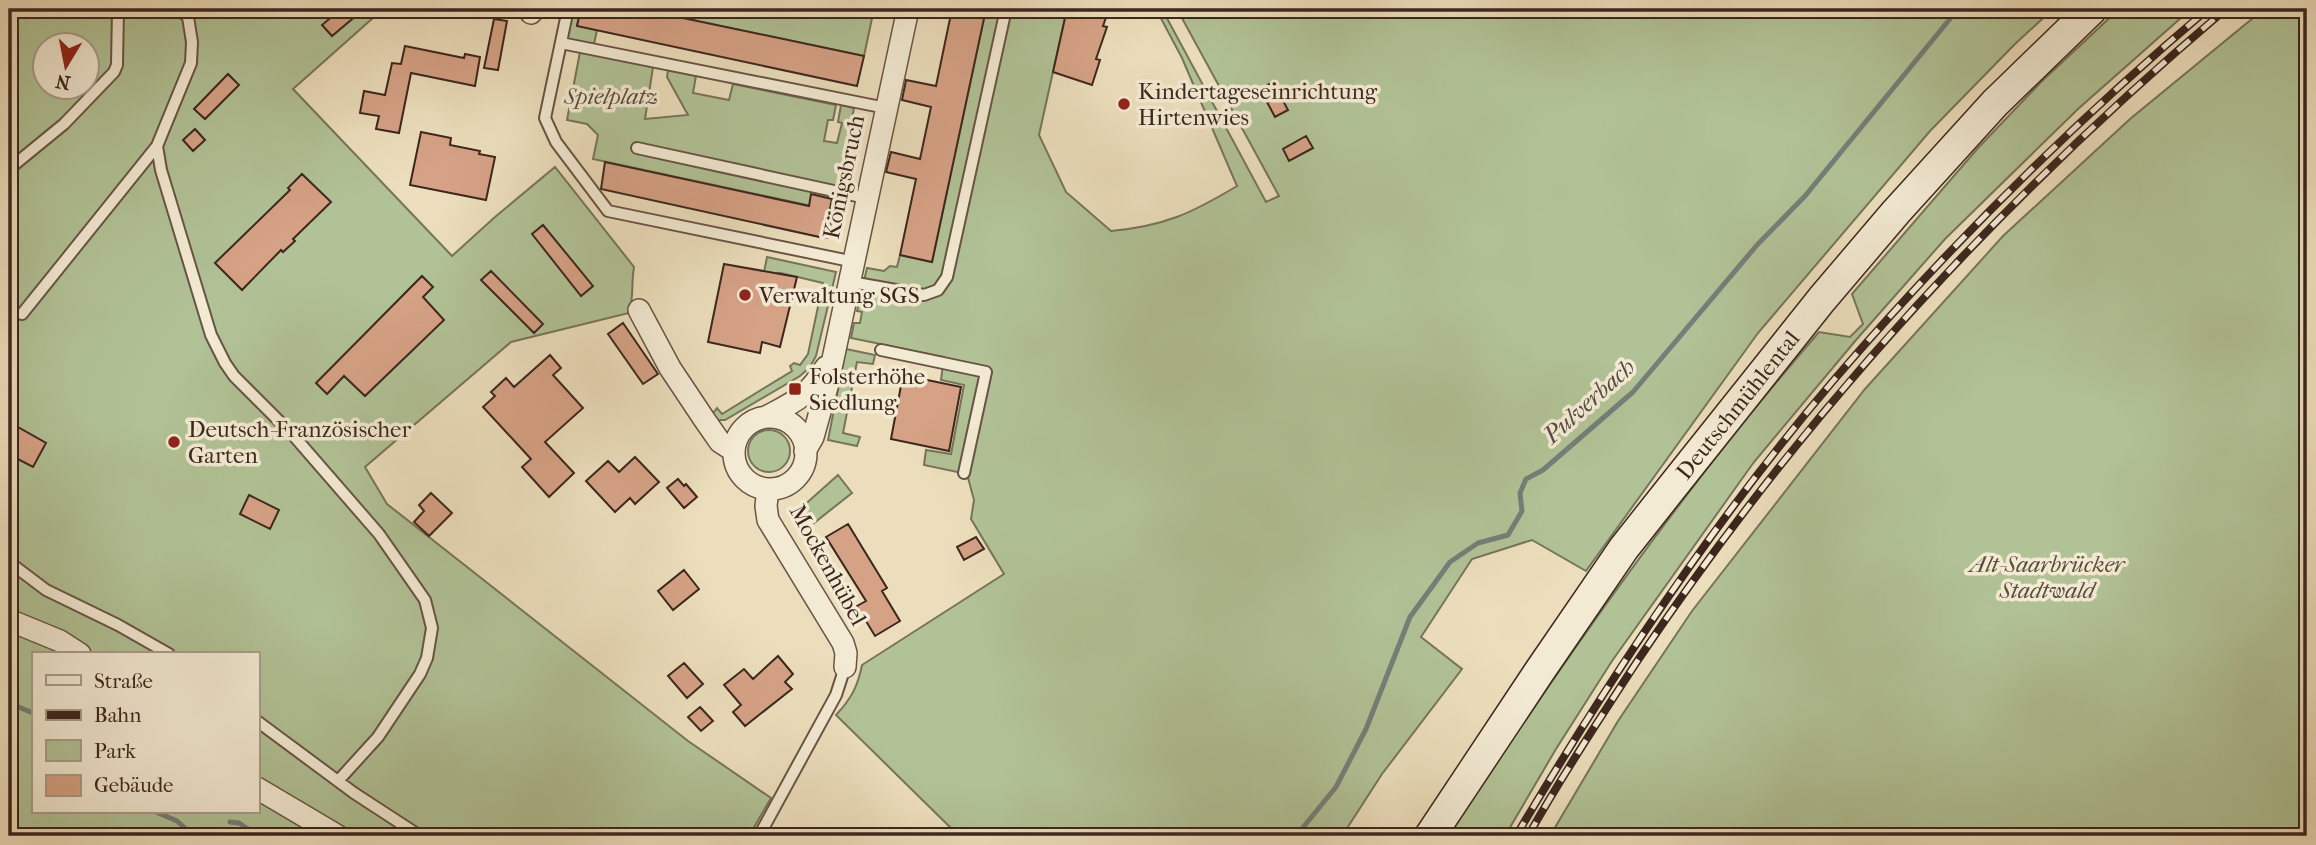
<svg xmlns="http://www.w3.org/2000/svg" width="2316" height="845" viewBox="0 0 2316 845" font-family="'IM FELL French Canon',serif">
<rect width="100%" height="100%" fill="#ecdebc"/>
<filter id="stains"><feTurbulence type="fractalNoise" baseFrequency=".00286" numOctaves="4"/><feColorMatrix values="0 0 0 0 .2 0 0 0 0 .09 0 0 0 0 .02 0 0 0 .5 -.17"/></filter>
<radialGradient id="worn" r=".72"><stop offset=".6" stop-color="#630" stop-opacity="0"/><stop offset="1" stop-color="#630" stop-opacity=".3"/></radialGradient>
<!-- green -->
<path fill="#b1c296" stroke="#76745a" stroke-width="2" fill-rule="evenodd" d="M9 9H383L293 89 452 256 495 217 555 167 634 267C631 284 634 297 629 313L511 342 365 467 387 504 688 741 771 798 749 836H9ZM46 46H88V88H46ZM33 654H257V812H33Z
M573 9H581L577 25 597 30 594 44 567 39Z
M640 9H874L864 56Z
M986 9H1067L1039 135 1066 192 1111 231C1165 226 1192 213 1237 186L1182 58 1156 9H1162L1266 202 1279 196 1177 9H2053L2015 44 1930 131 1758 333 1586 571 1532 540 1472 559 1421 637 1462 669 1382 774 1342 836H959L836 715C851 699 858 686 862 665L1004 574 971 519 974 500 967 474 924 465 926 450 951 454 964 385 941 380 944 357 851 338 854 323H860L862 312 857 311 867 268 884 271 890 266 897 267 900 255 932 262Z
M2119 9H2191L2078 109 1945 239 1856 340 1754 462 1612 661 1556 749 1505 836H1448C1563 661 1682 490 1819 332L1850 337 1863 324 1852 294 1978 148 2041 82Z
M2264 9H2307V836H1550L1618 721 1692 611 1865 389 2003 236 2130 119Z
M580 52 653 67 645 119 688 115 667 77 668 70 696 76 693 93 729 100 733 84 836 105 833 120H828L824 141 837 143 842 123 838 122 841 105 854 108 828 238H824L830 210 593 159 598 135 587 124 567 120Z
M767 257 836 272 816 356 810 367 800 376 725 420H715L711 416 717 408 722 414 792 371 790 366 794 363 800 365 808 354 823 283 781 273H777V275L764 272Z
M846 349 875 355 873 364 857 362 843 433 860 437 857 446 828 440Z
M748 451a21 21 0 1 1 42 0a21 21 0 1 1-42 0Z
M838 475 852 493 814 523 801 508Z"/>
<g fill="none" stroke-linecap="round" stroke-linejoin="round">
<!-- stream -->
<path stroke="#747f79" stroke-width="5" d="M9 703 33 713
M156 812 177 821 194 836
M230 822 239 823 251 831 267 836
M1296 836 1336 787 1366 729 1410 617 1450 562 1478 543 1508 535 1522 511 1520 493 1526 479 1543 470 1633 392 1757 245 1805 196 1958 9"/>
</g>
<!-- building -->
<path fill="#d6a286" stroke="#3c261d" stroke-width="2" d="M341 9H364L332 36 322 25Z
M581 9H640L864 56 857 86 577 26Z
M952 9H986L932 262 900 255 916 179 886 172 891 152 920 159 931 107 902 100 906 80 936 86Z
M1067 9H1109L1103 26 1107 27 1096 59 1100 60 1092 85 1053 72Z
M494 19 507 21 498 70 484 68Z
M405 46 464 58 465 54 480 57 475 86 411 73 399 133 376 129 379 116 360 113 364 91 385 95 392 63 401 64Z
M228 74 239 85 205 119 194 109Z
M1273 82 1288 110 1275 117 1260 89Z
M195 129 205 140 193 151 183 140Z
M421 132 451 138 450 145 480 151 479 154 495 157 486 200 410 185Z
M1306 136 1313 148 1289 161 1283 149Z
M605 162 809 206 811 194 832 199 824 238 601 189Z
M302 174 331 202 293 239 295 241 283 252 281 250 242 290 215 263 290 190 288 188Z
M543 225 593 286 581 296 532 234Z
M724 264 797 277 780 347 762 342 760 353 708 342Z
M491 271 543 324 534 333 481 280Z
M422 276 433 287 423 297 444 320 365 396 344 376 327 394 316 383Z
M623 323 658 374 643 384 608 334Z
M550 355 561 368 553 375 583 408 545 442 574 473 549 497 522 467 531 459 483 407 495 396 491 392 506 378 514 387Z
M903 375 961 387 949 451 891 439Z
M9 422 46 443 33 467 12 456 16 449 9 445Z
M635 457 659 482 635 504 630 498 615 512 586 481 608 461 619 472Z
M678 479 684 486 686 484 697 497 684 508 667 488Z
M431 493 452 513 429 536 414 522 424 511 419 505Z
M249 495 279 510 270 529 240 514Z
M848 524 887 588 882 591 900 621 875 636 857 606 866 601 826 537Z
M976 537 984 549 964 560 957 547Z
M684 570 699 589 673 610 658 591Z
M778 656 793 674 785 682 792 689 745 726 733 712 741 705 724 685 744 669 753 679Z
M684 663 703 684 687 698 668 676Z
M700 707 713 721 701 731 688 717Z"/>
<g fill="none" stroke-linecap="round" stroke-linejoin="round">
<defs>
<path id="lane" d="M568 9 545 118 556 142 608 211 855 262
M561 43 886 108
M157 146 161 170 211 335 225 363 234 376 293 435 379 534 425 600 432 628 427 658 420 674 378 737 338 781
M637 148 866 198
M9 169 64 124 114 72 117 65 118 9
M851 282 924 295 938 290 947 277 1006 9
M22 314 157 146 191 63 192 42 188 17 178 9
M881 350 986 372 964 473
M9 562 46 590 118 625 169 654
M257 721 354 793 420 836
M759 836 836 695 845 667"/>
<path id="street" d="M531 13 534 9
M639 310 670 368 704 419 720 442 734 451
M766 417C796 401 807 397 826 367
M734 453a36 36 0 1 1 72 0a36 36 0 1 1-72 0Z
M805 451 813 437 827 387 908 9
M768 489 766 506 768 520 843 643 846 653 845 667
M9 620 60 641 80 654
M257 788 338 836"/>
<g id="secondary">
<path id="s1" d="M1430 836 1539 672 1624 548 1673 486 1822 299 1896 212 1995 103 2092 9"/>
</g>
</defs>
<!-- lane casing -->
<use href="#lane" stroke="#685445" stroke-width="14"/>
<!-- street casing -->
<use href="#street" stroke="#685445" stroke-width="24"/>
<!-- secondary casing -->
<use href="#secondary" stroke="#3c261d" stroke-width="33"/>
<!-- lane -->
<use href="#lane" stroke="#f3ead3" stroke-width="10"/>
<!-- street -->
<use href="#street" stroke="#f3ead3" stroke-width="21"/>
<!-- secondary -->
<use href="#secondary" stroke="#f3ead3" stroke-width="30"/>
<defs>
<path id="rail" d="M1516 836C1610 677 1713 522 1833 381 1948 247 2073 123 2208 9
M1528 836C1562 776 1600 718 1638 660 1803 414 2000 200 2226 9"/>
</defs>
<!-- rail casing -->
<use href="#rail" stroke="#3c261d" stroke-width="8"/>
<!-- rail -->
<use href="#rail" stroke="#f3ead3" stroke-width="5" stroke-dasharray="16" stroke-linecap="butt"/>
</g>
<!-- markers -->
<g fill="#8f2418" stroke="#f3ead3" stroke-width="2.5">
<circle cx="1124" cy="104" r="7"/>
<circle cx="745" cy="295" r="7"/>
<rect x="788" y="382" width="14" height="14" rx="3.5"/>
<circle cx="174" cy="442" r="7"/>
</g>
<g text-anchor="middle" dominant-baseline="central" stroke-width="7" stroke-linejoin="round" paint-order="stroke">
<!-- poi labels -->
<g font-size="23" fill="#3c261d" stroke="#f3ead3" text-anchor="start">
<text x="1138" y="91">Kindertageseinrichtung<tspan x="1138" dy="26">Hirtenwies</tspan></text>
<text x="759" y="295">Verwaltung SGS</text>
<text x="809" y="376">Folsterhöhe<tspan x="809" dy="26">Siedlung</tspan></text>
<text x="188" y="429">Deutsch-Französischer<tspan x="188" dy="26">Garten</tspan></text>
</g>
<!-- park labels -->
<g font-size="23" font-style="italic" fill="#594d3b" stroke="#f3ead3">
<text x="611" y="96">Spielplatz</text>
<text x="2047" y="564">Alt-Saarbrücker<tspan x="2047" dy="26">Stadtwald</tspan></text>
</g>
<!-- street labels -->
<g font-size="23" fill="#3c261d" stroke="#f3ead3">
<text transform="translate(844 177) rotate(-78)">Königsbruch</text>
<text stroke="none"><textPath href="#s1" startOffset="530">Deutschmühlental</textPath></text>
<text transform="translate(828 565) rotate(61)">Mockenhübel</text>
</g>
<!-- water labels -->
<g font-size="24" font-style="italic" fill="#534b43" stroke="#f3ead3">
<text transform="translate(1589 401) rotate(-42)">Pulverbach</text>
</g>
</g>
<!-- margin -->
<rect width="2316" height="845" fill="none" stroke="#ecdebc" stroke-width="35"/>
<rect x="10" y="10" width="2295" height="824" fill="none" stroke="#3c261d" stroke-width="3.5"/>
<rect x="18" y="18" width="2281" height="810" fill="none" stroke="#3c261d" stroke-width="2"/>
<!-- legend -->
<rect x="32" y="652" width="228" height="161" fill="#f3ead3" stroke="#aa9c8a" stroke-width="2"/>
<rect x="46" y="675" width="35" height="10" fill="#f3ead3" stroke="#aa9c8a" stroke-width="2"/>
<text x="94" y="688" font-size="21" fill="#3c261d">Straße</text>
<rect x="46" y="710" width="35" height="10" fill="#3c261d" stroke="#aa9c8a" stroke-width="2"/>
<text x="94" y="722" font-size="21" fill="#3c261d">Bahn</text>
<rect x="46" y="740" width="35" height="21" fill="#b1c296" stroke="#aa9c8a" stroke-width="2"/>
<text x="94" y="758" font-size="21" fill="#3c261d">Park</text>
<rect x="46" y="775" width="35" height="21" fill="#d6a286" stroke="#aa9c8a" stroke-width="2"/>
<text x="94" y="792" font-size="21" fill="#3c261d">Gebäude</text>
<!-- north arrow -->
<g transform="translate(66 66) rotate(190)"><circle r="33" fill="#f3ead3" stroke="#aa9c8a" stroke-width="2"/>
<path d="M0-5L12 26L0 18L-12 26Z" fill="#8f2418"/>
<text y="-10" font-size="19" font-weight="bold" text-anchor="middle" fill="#3c261d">N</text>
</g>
<rect width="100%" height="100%" filter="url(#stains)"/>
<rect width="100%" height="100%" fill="url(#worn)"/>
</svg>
